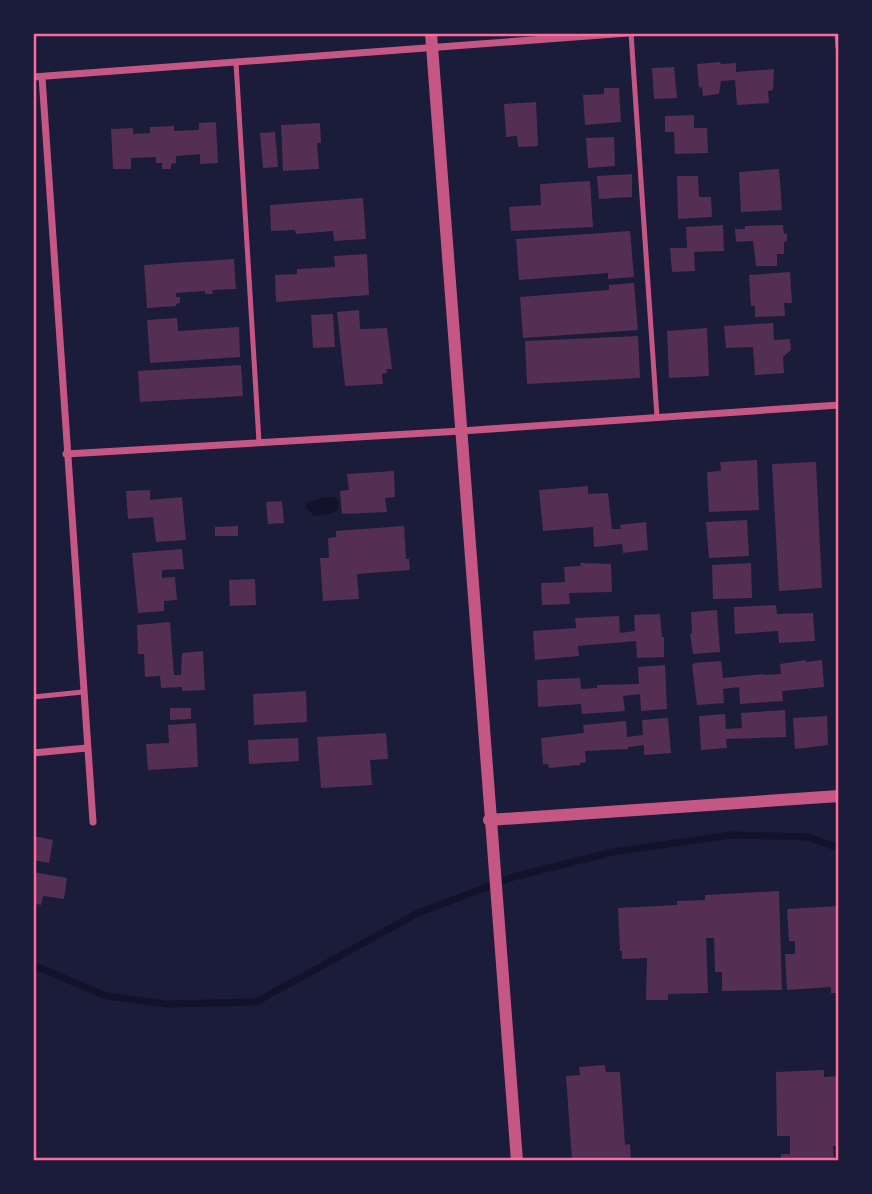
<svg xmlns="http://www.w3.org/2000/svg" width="872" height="1194" viewBox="0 0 872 1194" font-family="'Fira Sans',sans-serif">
<rect width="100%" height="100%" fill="#1b1b3a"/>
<!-- water -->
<path fill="#12122b" d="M325 497H334L338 500 339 509 333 513 314 516 305 507 306 503Z"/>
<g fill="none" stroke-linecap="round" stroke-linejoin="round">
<!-- stream -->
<path stroke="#12122b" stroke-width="7" d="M33 965 106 996 167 1004 256 1002 418 913 513 877 613 852 732 835 808 837 839 848"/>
</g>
<!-- building -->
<path fill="#542f53" d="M720 62 721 64 736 63V72L774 69 773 90 768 91 769 103 737 105 735 80 721 81 719 94 703 96 702 87 699 88 697 64Z
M674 67 677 98 654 99 652 68Z
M604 88H619L621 122 585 125 583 95 604 94Z
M536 102 538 146 518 147 517 136 506 137 504 104Z
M694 115V128H707L708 153 675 154 674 132H665V116Z
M216 122 218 163 200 164V154L176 156V163L171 164V169H162V163H156V157L131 158V169H113L111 129 133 128V134L150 133V127L174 126V131L199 130V123Z
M320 123 321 143H317L319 169 283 171 281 125Z
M275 132 278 167 263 168 260 133Z
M614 137 615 166 588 168 586 138Z
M779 169 782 210 741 212 739 172Z
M632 174V197L599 199 597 176Z
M677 176H698L699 197H711L712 217 678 219Z
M590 181 593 227 511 231 509 207 541 205 540 184Z
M363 198 366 239 334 241 333 231 296 234 295 230 271 231 270 205Z
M723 225 724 251 694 252 695 271 672 272 670 248H687L686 227Z
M783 225 784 234 787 233V241L784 242V254H777V266H756L753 241 736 242 735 229H745V226Z
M630 231 634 277 608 279V273L519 280 516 239Z
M367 254 369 295 276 302 275 275 297 274V269L335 267 334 256Z
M234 259 236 289 212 290 213 294H205V291L176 293V297H180V303L176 304V306L147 308 144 265Z
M790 272 792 303H784L785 316 755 317V306H751L749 275Z
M634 283 638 330 523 338 520 297 609 290V285Z
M359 310 360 329 387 328 392 369H386L387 373 382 374 383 384 345 386 337 312Z
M333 314 335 347 313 348 311 315Z
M177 318 178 331 239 327 240 357 150 363 147 320Z
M773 323 774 340 790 339 791 350 783 357 784 373 755 375 753 347 726 348 724 326Z
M707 328 709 376 669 378 667 331Z
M638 336 640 378 527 384 525 341Z
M241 365 243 396 140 402 138 371Z
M757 460 759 510 709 512 707 472 721 471 720 462Z
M816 462 822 588 779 591 772 464Z
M394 471 395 497 385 498 387 512 342 514 340 491 349 490 347 474Z
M588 486V494L608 493 612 529H621L620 525 646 522 648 550 623 553 622 544 594 547 593 527 543 531 539 490Z
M150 490V500L182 497 186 540 156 542 153 517 128 519 126 491Z
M282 501 284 523 268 524 266 502Z
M747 520 749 556 709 558 706 522Z
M238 526V536H215V527Z
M404 526 406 559H409L410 570 357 574 359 599 323 601 320 558H329L328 538 336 537V531Z
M182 549 184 569 162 570V578L175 577 177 600 164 601V611L138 613 132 553Z
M580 563 611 564 612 592 569 593 570 604 542 605 541 583 565 582 564 567 581 566Z
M751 563 752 598 713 599 712 565Z
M255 579 256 605 230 606 229 580Z
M776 605 777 614 813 613 815 641 779 643 778 631 735 634 734 607Z
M717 610 720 652 693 654 690 634 692 633 691 612Z
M660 614 662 637H664V657L637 658 636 641 578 646 579 656 535 660 533 631 576 628 575 618 619 616 620 633 635 631 634 615Z
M170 622 174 675H181L182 653 203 651 205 690 182 691V687L161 688 160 676 145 677 144 654H138L137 625Z
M806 660V662L822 660 824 687 782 691 783 701 740 704 739 687 723 689 724 703 697 705 692 665 695 663 721 661 723 678 764 674 765 675 781 674 780 664Z
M665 665 667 709 641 711 640 694 623 696 625 711 582 714 581 704 538 707 537 680 580 678 581 689 597 688V685L639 684 638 667Z
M306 691 307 722 254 725 253 694Z
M170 708H191V719L170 720Z
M785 710 786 737 726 739 727 748 701 750 699 716 725 714 726 729 742 728 741 713Z
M827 716 828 745 795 749 793 718Z
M668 718 671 753 644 755V745L628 747V749L585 751 586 762 580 763V765L549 768 548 764H543L541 738 584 733 583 725 626 721 627 737 643 735 642 720Z
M196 723 198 767 148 770 146 744 169 743 168 725Z
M386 733 388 759 370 760 372 785 321 788 317 737Z
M298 738 299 761 249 764 248 740Z
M33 836 53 840 49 863 33 860Z
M33 872 67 878 64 899 43 896 41 905 33 903Z
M779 891 782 990 722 991V972H715L714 938H706L708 993 668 994V1000H646L647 958 622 959V951H620L618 908 677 905V901L705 900V895Z
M839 906V993H831V987L787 990 785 954H795V941H789L787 909Z
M605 1065 606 1072H620L625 1145 630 1144 631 1161H572L566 1076 580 1075 579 1067Z
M824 1070V1077L839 1076V1146H833L834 1159 781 1161V1154H790V1136H777L776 1072Z"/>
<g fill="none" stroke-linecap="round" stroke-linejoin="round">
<!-- service -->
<path stroke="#c65784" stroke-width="5" d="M631 33 657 417
M236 63 259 442
M33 697 83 692"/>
<!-- minor -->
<path stroke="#c65784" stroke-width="7" d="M838 33 839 47
M33 77 628 33
M42 77 93 822
M66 454 461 431 839 405
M33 753 87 748"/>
<!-- tertiary -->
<path stroke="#c65784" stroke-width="12" d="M431 33 517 1161
M489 820 839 796"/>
</g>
<!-- border -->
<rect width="872" height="1194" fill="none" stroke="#1b1b3a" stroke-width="70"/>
<rect x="35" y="35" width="802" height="1124" fill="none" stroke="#ff6b9d" stroke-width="2.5"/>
</svg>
